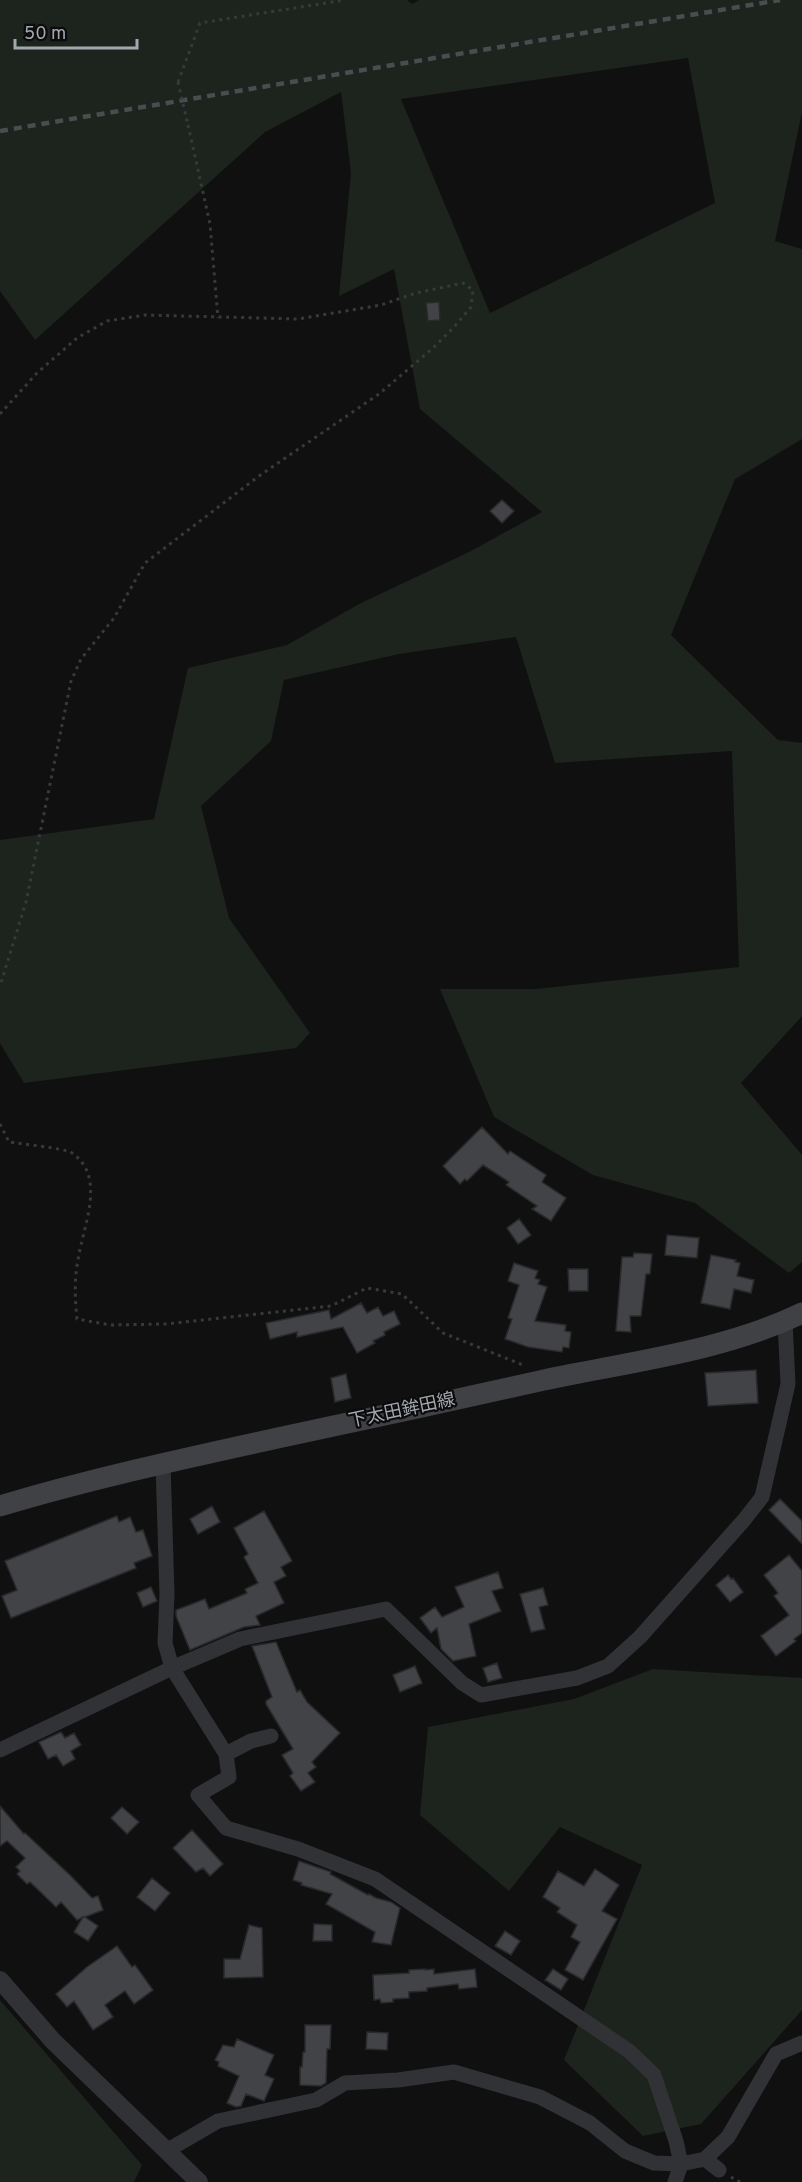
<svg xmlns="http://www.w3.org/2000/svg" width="802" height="2182" viewBox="0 0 802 2182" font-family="Overpass,'Noto Sans JP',sans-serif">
<rect width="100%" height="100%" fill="#101011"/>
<!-- green -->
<path fill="#1d231d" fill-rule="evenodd" d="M0 0H407L412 4 419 0H802V112L775 241 802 249V439L735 479 671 635 778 740 802 743V1016L741 1083 802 1155V1262L789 1273 695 1203 593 1175 494 1117 440 989H536L739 967 732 751 555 763 516 637 399 654 284 680 271 741 201 806 229 918 310 1033 296 1048 24 1083 0 1043V840L154 819 188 668 287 645 359 604 471 551 542 512 420 409 394 269 339 296 351 173 341 92 265 132 35 340 0 291ZM688 58 715 203 490 313 401 99Z
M653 1669 802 1678V2010L701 2124 643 2136 564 2060 642 1865 560 1827 509 1891 420 1815 428 1727 574 1699Z
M0 2000 142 2165 134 2182H0Z"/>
<!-- building -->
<path fill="#424346" stroke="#2a2a2d" stroke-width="1.5" d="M439 302 440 320 428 321 426 303Z
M502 500 514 511 502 523 490 511Z
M482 1127 508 1154 510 1151 546 1175 542 1182 566 1198 551 1221 532 1209 537 1206 506 1185 509 1182 483 1165 467 1181 465 1179 460 1184 443 1166Z
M519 1219 531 1235 518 1244 507 1228Z
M667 1235 699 1238 697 1258 665 1255Z
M634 1253 652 1254 650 1274H646L641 1316H630L631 1332 616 1331 622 1257H633Z
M711 1255 736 1260 735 1262 740 1263 737 1276 754 1280 751 1293 734 1289 730 1309 701 1303Z
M514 1263 538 1271 535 1278 540 1280 538 1284 547 1287 535 1321 566 1325 565 1331 571 1332 569 1348 563 1347 562 1352 528 1347 505 1339 512 1319 508 1318 519 1285 508 1281Z
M568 1269H588V1291H569Z
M361 1303 367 1313 378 1307 383 1316 394 1311 400 1324 384 1332 385 1335 373 1341 375 1343 357 1353 343 1327 297 1337V1332L270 1339 266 1323 329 1310 331 1319Z
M756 1370 758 1403 708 1406 705 1373Z
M346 1374 351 1398 335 1402 331 1378Z
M780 1499 802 1521V1544L769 1510Z
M212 1506 220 1522 198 1534 190 1519Z
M264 1511 292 1561 281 1567 286 1576 274 1582 284 1603 256 1616 260 1625 244 1627 190 1650 176 1616V1610L205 1599 209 1609 247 1593 245 1589 258 1583 244 1557 248 1554 234 1528Z
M117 1516 119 1522 130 1517 136 1532 143 1530 152 1556 134 1563 136 1568 11 1618 2 1596 17 1590 5 1561Z
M789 1555 802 1571V1633L794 1639 796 1641 776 1656 761 1636 789 1615 774 1596 778 1593 764 1575Z
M498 1572 503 1588 492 1591 501 1611 469 1624 476 1656 453 1661 441 1649 437 1628 431 1633 420 1618 435 1607 442 1617 464 1607 455 1587Z
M728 1575 731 1579 733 1578 743 1592 730 1602 716 1585Z
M151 1587 157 1601 143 1607 137 1593Z
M543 1588 548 1605 539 1607 545 1629 531 1632 520 1594Z
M276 1642 297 1692 300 1690 307 1702 340 1733 312 1762 316 1767 308 1773 315 1782 301 1791 290 1776 293 1773 282 1755 293 1749 266 1704V1701L272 1697 252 1646Z
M497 1663 502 1678 488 1682 483 1668Z
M415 1666 422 1683 400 1692 393 1675Z
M61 1732 65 1738 74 1733 81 1745 71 1751 75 1759 63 1766 56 1755 48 1759 39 1742Z
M0 1806 24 1834 25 1833 71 1876 92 1898 98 1896 103 1910 85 1917 98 1926 88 1941 74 1932 83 1917 77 1920 61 1902 56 1907 30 1882 27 1884 17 1874 20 1871 16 1867 25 1858 7 1841 0 1846Z
M122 1807 139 1822 127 1834 111 1818Z
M192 1830 223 1864 210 1876 203 1868 196 1872 173 1848Z
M299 1861 331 1872 330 1874 368 1895 369 1894 376 1898 391 1902 400 1908 391 1945 372 1942 375 1932 326 1904 332 1894 301 1885 302 1883 293 1880Z
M595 1869 619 1885 602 1911 617 1919 583 1980 565 1970 580 1942 571 1937 577 1925 557 1912 560 1908 543 1897 558 1871 584 1886Z
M152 1878 170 1893 155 1911 137 1897Z
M314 1924 332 1925V1941H313Z
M249 1925 262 1928 263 1977 224 1978V1959H240Z
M505 1931 520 1941 511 1955 495 1946Z
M117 1946 132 1967 135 1965 153 1990 134 2004 125 1991 105 2005 113 2017 93 2030 74 2001 67 2007 56 1994 87 1967Z
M425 1969V1970L434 1969V1974L475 1969 477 1987 459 1989 458 1984 427 1988V1991L409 1992V1998L393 1999V2002L381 2003 380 1999 374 2000 373 1975 409 1973V1970Z
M553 1969 568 1979 561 1990 545 1980Z
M305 2025H331L330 2049H327L326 2083 321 2086 300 2085V2067H302L303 2052H305Z
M367 2032 388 2033 387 2050 366 2049Z
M237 2039 274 2055 265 2075 274 2079 264 2101 246 2094 241 2106 236 2107 227 2103 239 2076 218 2066 219 2062 215 2060 223 2045 234 2047Z"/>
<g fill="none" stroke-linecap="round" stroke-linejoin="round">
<!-- path -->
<path stroke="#37393c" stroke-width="3" stroke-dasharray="3 4.5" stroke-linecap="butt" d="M178 82 200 23 345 0
M188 125 210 224 218 318
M0 414 37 373 77 338 107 321 145 315 298 319 381 305 416 293 463 283 473 290 471 307 454 327 433 348 379 394 259 476 145 563 114 618 81 659 71 681 26 902 0 986
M0 1124 9 1142C21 1144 64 1148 72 1153 107 1177 83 1226 78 1260 74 1280 75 1299 77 1319L110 1325 166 1324 331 1306 367 1288 402 1294 443 1333 523 1365
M731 2177 740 2182"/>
<!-- minor -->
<path stroke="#313235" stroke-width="15" d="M163 1463 167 1594 165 1643 172 1668 226 1754 229 1777 198 1795 226 1828 298 1849 375 1879 629 2051 654 2075 676 2141 681 2164 675 2182
M0 1750 172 1668 240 1639 386 1609 462 1683 481 1695 577 1678 608 1666 640 1637 744 1520 762 1497 788 1384 785 1321
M226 1754 251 1741 271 1736
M168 2150 218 2121 316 2100 345 2083 398 2080 454 2072 540 2097 590 2123 625 2151 654 2163 681 2164 705 2159 728 2137 776 2054 802 2043
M705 2159 719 2170"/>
<!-- tertiary -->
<path stroke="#313235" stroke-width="18" d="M0 1980 53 2041 199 2182"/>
<!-- secondary -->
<path stroke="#404145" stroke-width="21" d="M0 1506C90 1479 182 1459 273 1439 363 1420 454 1400 544 1380 628 1362 724 1351 802 1313"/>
<!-- rail -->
<path stroke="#4b4c50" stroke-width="4.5" stroke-dasharray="8 6" stroke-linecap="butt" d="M0 131 780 0"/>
<!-- path-bridge -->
<path stroke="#37393c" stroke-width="3" stroke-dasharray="3 4.5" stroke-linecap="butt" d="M178 82 188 125"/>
</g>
<g text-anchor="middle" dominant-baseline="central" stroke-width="4.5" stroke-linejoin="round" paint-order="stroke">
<!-- street labels -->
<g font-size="18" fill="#a3a8b0" stroke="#0b0b0c">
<text transform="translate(402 1411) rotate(-12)">下太田鉾田線</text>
</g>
</g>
<!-- scale -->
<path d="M15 39v9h122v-9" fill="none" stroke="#a3a8b0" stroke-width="3"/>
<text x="24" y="39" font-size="18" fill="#a3a8b0" stroke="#0b0b0c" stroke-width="4.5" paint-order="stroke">50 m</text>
</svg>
